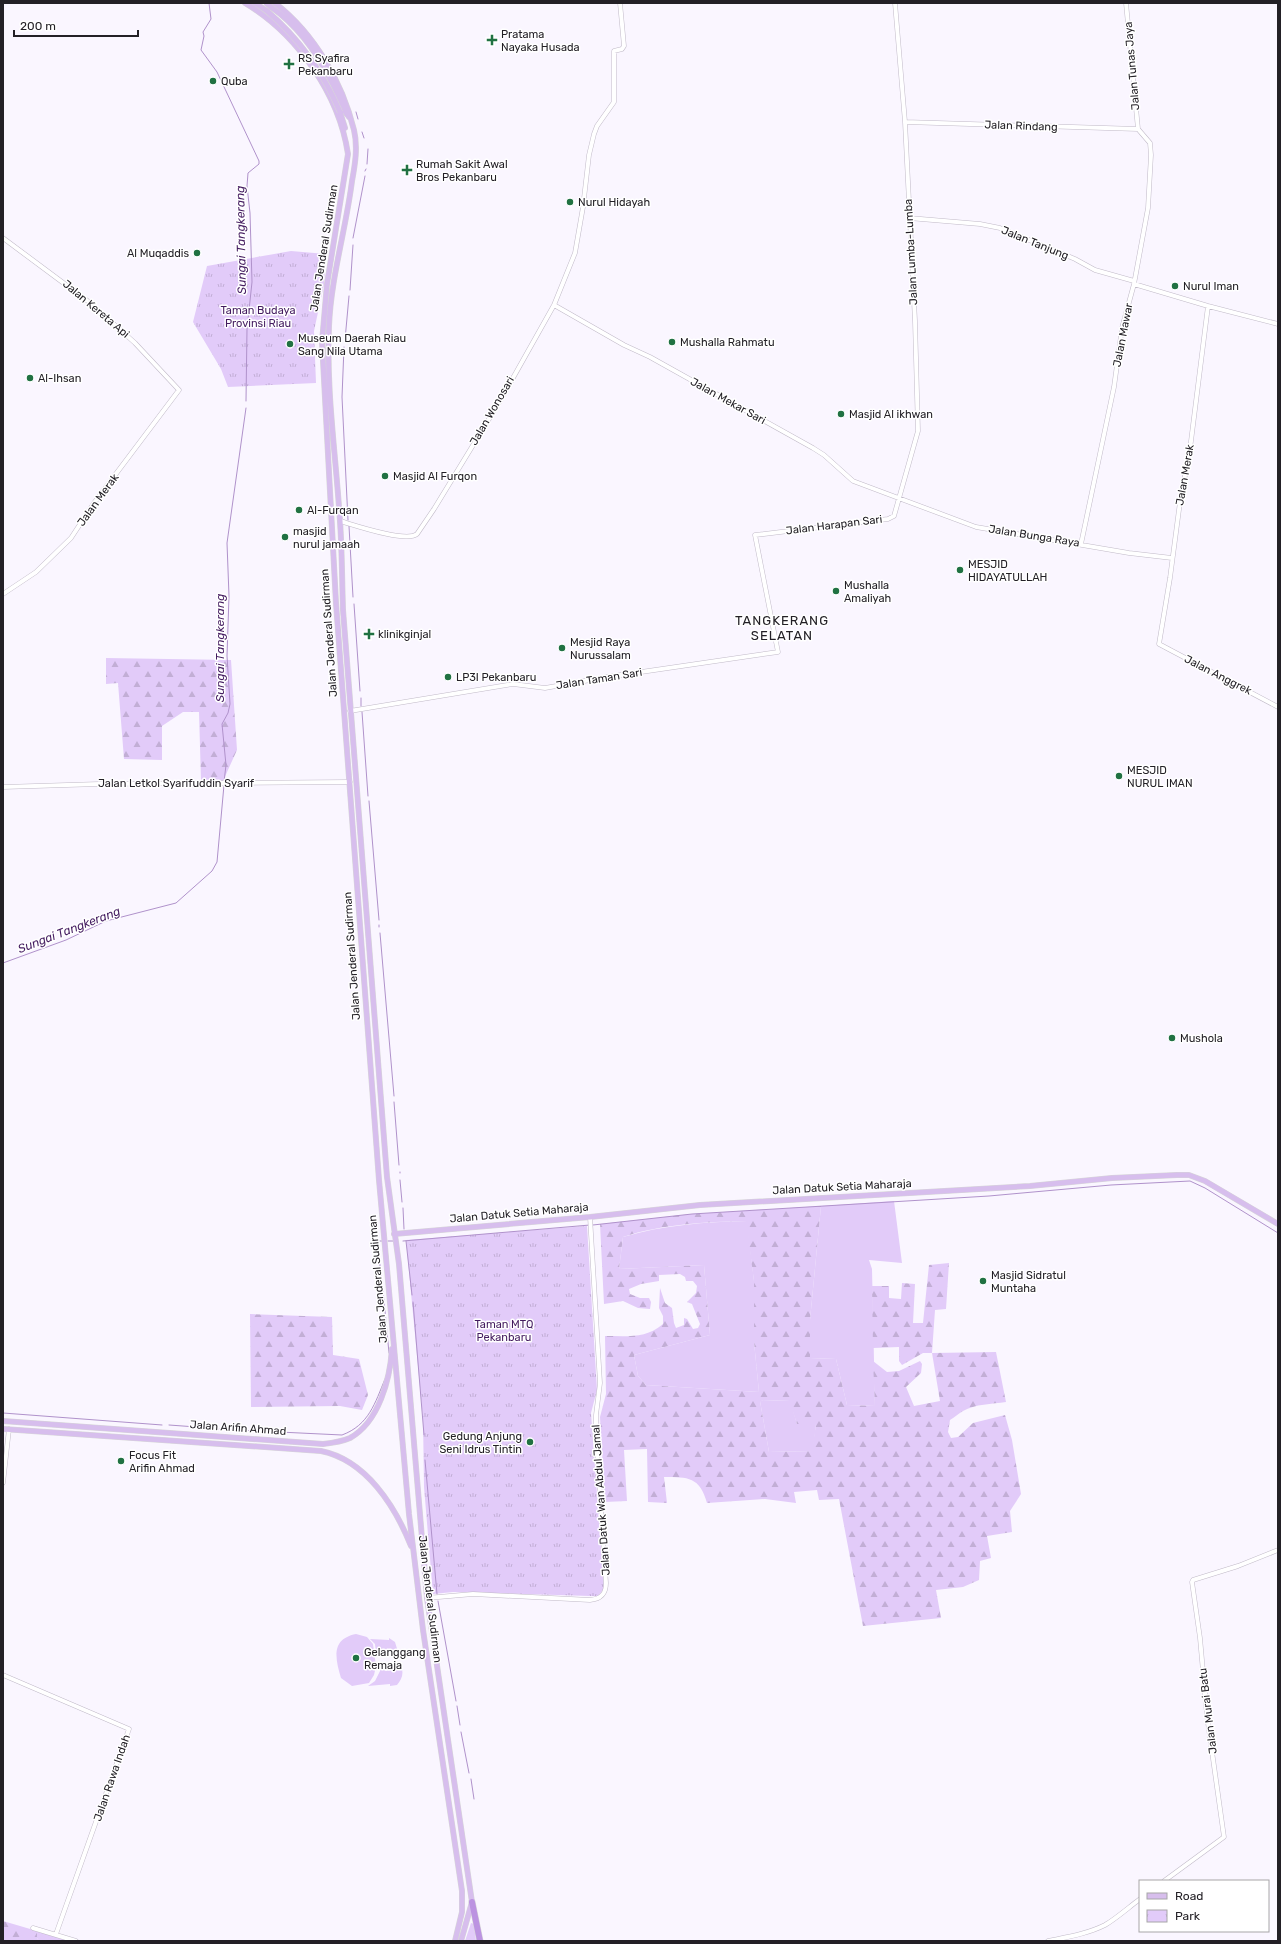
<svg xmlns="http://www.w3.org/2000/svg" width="1281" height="1944" viewBox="0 0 1281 1944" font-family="Rubik,sans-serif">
<defs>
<pattern id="forest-firs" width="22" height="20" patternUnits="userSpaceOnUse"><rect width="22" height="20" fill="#e2cbf9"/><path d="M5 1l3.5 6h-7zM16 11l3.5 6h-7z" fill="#c2aed5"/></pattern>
<pattern id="park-tufts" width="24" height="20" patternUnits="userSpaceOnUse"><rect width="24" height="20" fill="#e2cbf9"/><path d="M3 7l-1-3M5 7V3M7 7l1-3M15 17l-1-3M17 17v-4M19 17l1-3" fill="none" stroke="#c2aed5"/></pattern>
</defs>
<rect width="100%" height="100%" fill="#faf6ff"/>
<!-- grass -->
<path fill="#e2cbf9" d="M894 1201 902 1263 869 1260 872 1269 875 1406 847 1405 836 1359 810 1358V1320L821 1206Z
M747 1221 754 1281V1342L759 1392 646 1385 638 1376 634 1355 710 1335 704 1265 619 1269 623 1237C663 1225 705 1222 747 1221Z
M790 1400 797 1424H816L813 1451 769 1452 760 1401Z
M356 1634 367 1637 373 1644 376 1666 374 1675 369 1683 352 1686 341 1678C335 1658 331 1639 356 1634Z
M389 1638 395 1642 398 1652C390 1653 386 1646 378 1654L376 1653 375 1644 370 1639 389 1640Z
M398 1663C405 1670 403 1678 397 1685L390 1686V1684L368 1686 375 1681 381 1669 386 1671 392 1670Z
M471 1923 474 1924 476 1941H465Z
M37 1931 39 1932 71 1941H39L37 1938Z"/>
<!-- forest -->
<path fill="url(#forest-firs)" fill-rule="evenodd" d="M106 658 231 660 237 750 223 781H201L199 712H183L162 726V760L124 759 118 683 106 684Z
M821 1206 810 1320V1358L836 1359 847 1405 875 1406 873 1361 887 1372 899 1371 920 1361 922 1364 921 1373 906 1387 914 1406 940 1401 932 1353H923L902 1365 899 1361V1347L873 1348 872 1286H889V1298L901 1299 902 1283 915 1284 913 1323H923L929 1265 949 1263 946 1309 935 1310 932 1353 996 1352 1006 1402C992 1404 975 1404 963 1411 958 1414 955 1417 950 1420L948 1432 951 1438 958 1437 973 1423 1005 1415 1012 1440 1021 1494 1010 1511 1012 1532 987 1536 991 1558 980 1561 979 1580 963 1587 936 1590 941 1618 863 1626 839 1499 819 1500 817 1490 794 1492 796 1503 765 1499 707 1503C700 1477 688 1477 664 1477L667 1503 648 1502 647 1449 624 1450 627 1501 605 1502 600 1417 606 1394 605 1336C626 1336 646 1339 663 1324V1316L659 1308 660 1288 665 1303 672 1308 674 1323 676 1328 684 1325V1318L687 1319 693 1329 698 1328 700 1324 692 1304 687 1302 696 1293 697 1286 693 1281H686L685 1277 680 1274 659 1275V1281L641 1284 629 1289 630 1294 640 1298H649L651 1302 650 1309 638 1308 623 1301 604 1304 600 1224 692 1214ZM746 1221 754 1281V1342L759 1392 646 1385 638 1376 634 1355 710 1335 704 1265 619 1269 623 1237C662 1224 706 1222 746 1221ZM789 1400 797 1424H816L812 1451 769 1452 760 1401Z
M250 1314 332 1317 333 1355 359 1359 368 1395 362 1410 340 1406 251 1407Z
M3 1921 37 1931V1938L39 1941H3Z"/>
<!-- park -->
<path fill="url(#park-tufts)" d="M291 251 326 254 324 284 314 331 316 383 228 387 221 369 193 322 207 266Z
M587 1226 597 1390 591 1413 604 1589 598 1596H590L453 1592 433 1594 424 1487 423 1419 406 1240Z"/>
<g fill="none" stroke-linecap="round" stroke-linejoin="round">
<!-- stream -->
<path stroke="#b092cb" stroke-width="1" d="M209 3 211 19 203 32 204 36 201 50 217 72 259 161V164L248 173 247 186 250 213 252 282 247 329 246 401
M356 112 358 119
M362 132 364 138
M367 164 368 149
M365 171 366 169
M353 238 365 176
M350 290 353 245
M345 340 349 296
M344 347 342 397 348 520
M349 526 353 597
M354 604 360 691
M361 698V706
M362 712 368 796
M224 782 226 765 222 724 228 713 230 704 227 656 229 596 227 543 246 408
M369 801 379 920
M379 925V927
M380 933 394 1096
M3 963 66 940 106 921 176 903 212 871 217 862 224 785
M394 1102 399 1165
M400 1172V1173
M400 1180 402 1202
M403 1208 404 1229
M593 1225 692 1214 989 1196 1111 1185 1190 1181 1205 1188 1278 1233
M388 1241H393
M403 1241 590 1225
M406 1241 412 1295
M378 1250 377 1241H382
M379 1257 382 1283
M383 1290 389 1353
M413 1302 424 1435
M3 1413 162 1425
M169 1425 210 1428
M216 1429 342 1435C369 1425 375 1403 385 1379
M425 1460 437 1594
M438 1601 456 1701
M457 1706 460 1725
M461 1732 469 1773
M471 1779 474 1799"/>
<defs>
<path id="minor" d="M1126 3 1138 129
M905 122 1138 129
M909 218 980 224 1000 228 1075 259 1095 270 1134 281
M3 238 89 302 135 343 179 390 94 503 71 538 36 572 3 594
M1134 284 1208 306 1278 324
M554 305 624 345 650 357 813 448 824 455 853 481 976 527 1129 553 1172 558
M1208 306 1190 449 1180 502 1170 578 1159 644 1278 707
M340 521C354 525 406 543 417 534L434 509 500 401 554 305 575 253 583 207 589 155 594 134 597 126 614 102V51L622 49 624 46 620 3
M1081 544 1114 387 1122 328 1134 284 1148 208 1151 155 1150 143 1138 129
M350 711 513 684 545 688 607 677 778 652 755 535 888 519 894 516 918 431 915 321 905 122 895 3
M3 787 99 784 350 782
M3 1483 9 1429
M427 1598 473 1594 590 1600C601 1599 606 1594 606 1583L596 1434V1415L600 1383 590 1217
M3 1675 129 1729 56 1934
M1164 1881 1224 1837 1207 1716 1200 1638 1192 1582 1193 1580 1238 1566 1278 1550
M33 1928 76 1941
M1048 1941C1067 1937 1087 1934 1105 1925 1117 1918 1129 1907 1140 1899"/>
<path id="major" d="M245 3C297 34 339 94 348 154L327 284 322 342 336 603 379 1180 409 1514 423 1630 462 1891V1912L455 1941
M255 3 267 11
M275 3C315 34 342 82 354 130 358 147 355 165 352 181 346 229 331 277 329 326 326 391 336 456 340 521 342 550 342 580 343 610L387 1177 399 1264 427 1598 472 1902 461 1941
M271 7C297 25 317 53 331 81 338 92 340 107 349 117
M340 112 345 128
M394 1234 590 1217 700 1205 1030 1186 1112 1178 1177 1175H1189L1205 1181 1278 1224
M3 1421 323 1444C332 1443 341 1442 350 1438 379 1422 390 1379 392 1349
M3 1429 321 1451C366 1460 395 1506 411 1546"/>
<path id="highway" d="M472 1902 480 1941"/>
</defs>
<!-- minor casing -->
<use href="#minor" stroke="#c1bac8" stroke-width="5"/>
<!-- major casing -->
<use href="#major" stroke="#d7d7d8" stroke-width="6"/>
<!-- highway casing -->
<use href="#highway" stroke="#d7d7d8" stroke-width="7"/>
<!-- minor -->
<use href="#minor" stroke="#fff" stroke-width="4"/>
<!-- major -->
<use href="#major" stroke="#d7beed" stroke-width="5"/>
<!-- highway -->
<use href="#highway" stroke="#bc93e1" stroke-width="6"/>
<defs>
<path id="major-bridge" d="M266 3 271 7
M267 11C300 39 323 72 340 112"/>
</defs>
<!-- major-bridge casing -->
<use href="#major-bridge" stroke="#d7d7d8" stroke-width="6" stroke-linecap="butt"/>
<!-- major-bridge -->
<use href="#major-bridge" stroke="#d7beed" stroke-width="5"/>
</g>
<!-- markers -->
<g fill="#207142" stroke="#fff" stroke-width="1.5">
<path d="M490 34h4v4h4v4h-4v4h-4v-4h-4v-4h4z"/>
<path d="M287 58h4v4h4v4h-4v4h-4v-4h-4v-4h4z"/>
<circle cx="213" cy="81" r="4"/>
<path d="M405 164h4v4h4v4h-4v4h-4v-4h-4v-4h4z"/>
<circle cx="570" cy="202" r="4"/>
<circle cx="197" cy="253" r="4"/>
<circle cx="1175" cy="286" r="4"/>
<circle cx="672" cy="342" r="4"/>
<circle cx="290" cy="344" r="4"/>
<circle cx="30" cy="378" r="4"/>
<circle cx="841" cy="414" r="4"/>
<circle cx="385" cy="476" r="4"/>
<circle cx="299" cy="510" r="4"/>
<circle cx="285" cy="537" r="4"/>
<circle cx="960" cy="570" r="4"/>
<circle cx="836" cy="591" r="4"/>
<path d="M367 628h4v4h4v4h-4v4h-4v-4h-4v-4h4z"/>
<circle cx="562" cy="648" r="4"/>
<circle cx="448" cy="677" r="4"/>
<circle cx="1119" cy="776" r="4"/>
<circle cx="1172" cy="1038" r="4"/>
<circle cx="983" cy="1281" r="4"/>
<circle cx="530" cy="1442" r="4"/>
<circle cx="121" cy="1461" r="4"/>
<circle cx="356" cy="1658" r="4"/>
</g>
<g text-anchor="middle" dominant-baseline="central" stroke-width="3" stroke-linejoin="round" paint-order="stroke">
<!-- poi labels -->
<g font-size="11" fill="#232026" stroke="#fff" text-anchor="start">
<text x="501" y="34">Pratama<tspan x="501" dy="13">Nayaka Husada</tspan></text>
<text x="298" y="58">RS Syafira<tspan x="298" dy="13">Pekanbaru</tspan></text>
<text x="221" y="81">Quba</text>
<text x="416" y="164">Rumah Sakit Awal<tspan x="416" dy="13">Bros Pekanbaru</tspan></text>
<text x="578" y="202">Nurul Hidayah</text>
<text x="189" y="253" text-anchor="end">Al Muqaddis</text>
<text x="1183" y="286">Nurul Iman</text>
<text x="298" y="338">Museum Daerah Riau<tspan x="298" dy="13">Sang Nila Utama</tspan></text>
<text x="680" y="342">Mushalla Rahmatu</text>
<text x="38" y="378">Al-Ihsan</text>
<text x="849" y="414">Masjid Al ikhwan</text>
<text x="393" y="476">Masjid Al Furqon</text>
<text x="307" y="510">Al-Furqan</text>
<text x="293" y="531">masjid<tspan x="293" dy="13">nurul jamaah</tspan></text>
<text x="968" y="564">MESJID<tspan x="968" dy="13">HIDAYATULLAH</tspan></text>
<text x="844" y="585">Mushalla<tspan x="844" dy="13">Amaliyah</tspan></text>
<text x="378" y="634">klinikginjal</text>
<text x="570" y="642">Mesjid Raya<tspan x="570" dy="13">Nurussalam</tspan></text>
<text x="456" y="677">LP3I Pekanbaru</text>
<text x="1127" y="770">MESJID<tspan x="1127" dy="13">NURUL IMAN</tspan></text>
<text x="1180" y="1038">Mushola</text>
<text x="991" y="1275">Masjid Sidratul<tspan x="991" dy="13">Muntaha</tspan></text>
<text x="522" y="1436" text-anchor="end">Gedung Anjung<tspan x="522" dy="13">Seni Idrus Tintin</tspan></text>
<text x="129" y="1455">Focus Fit<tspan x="129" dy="13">Arifin Ahmad</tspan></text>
<text x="364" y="1652">Gelanggang<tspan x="364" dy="13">Remaja</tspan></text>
</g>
<!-- street labels -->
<g font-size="11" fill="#232026" stroke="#fff">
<text transform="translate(1132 66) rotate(-95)">Jalan Tunas Jaya</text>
<text transform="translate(1021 126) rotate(2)">Jalan Rindang</text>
<text transform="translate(1035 243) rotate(22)">Jalan Tanjung</text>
<text transform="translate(324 248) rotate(-81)">Jalan Jenderal Sudirman</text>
<text transform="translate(911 252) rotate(-93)">Jalan Lumba-Lumba</text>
<text transform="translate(96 309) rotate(40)">Jalan Kereta Api</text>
<text transform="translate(1123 335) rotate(-79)">Jalan Mawar</text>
<text transform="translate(728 401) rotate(29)">Jalan Mekar Sari</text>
<text transform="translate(492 411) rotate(-60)">Jalan Wonosari</text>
<text transform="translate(1185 475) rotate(-80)">Jalan Merak</text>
<text transform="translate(98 500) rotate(-54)">Jalan Merak</text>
<text transform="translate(834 525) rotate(-7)">Jalan Harapan Sari</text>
<text transform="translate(1034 536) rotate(9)">Jalan Bunga Raya</text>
<text transform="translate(329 633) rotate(-94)">Jalan Jenderal Sudirman</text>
<text transform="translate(1218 675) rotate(27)">Jalan Anggrek</text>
<text transform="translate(599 679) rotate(-9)">Jalan Taman Sari</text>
<text x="176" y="783">Jalan Letkol Syarifuddin Syarif</text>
<text transform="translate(352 956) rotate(-94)">Jalan Jenderal Sudirman</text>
<text transform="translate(842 1187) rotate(-3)">Jalan Datuk Setia Maharaja</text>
<text transform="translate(519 1213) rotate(-5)">Jalan Datuk Setia Maharaja</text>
<text transform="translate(378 1279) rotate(-95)">Jalan Jenderal Sudirman</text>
<text transform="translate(238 1428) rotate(4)">Jalan Arifin Ahmad</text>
<text transform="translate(601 1500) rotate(-94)">Jalan Datuk Wan Abdul Jamal</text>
<text transform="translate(430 1599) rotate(83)">Jalan Jenderal Sudirman</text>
<text transform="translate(1208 1711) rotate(-97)">Jalan Murai Batu</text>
<text transform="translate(112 1778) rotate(-71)">Jalan Rawa Indah</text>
</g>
<!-- park labels -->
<g font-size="11" fill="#431b5f" stroke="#fff">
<text x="258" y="310">Taman Budaya<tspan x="258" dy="13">Provinsi Riau</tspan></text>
<text x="504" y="1324">Taman MTQ<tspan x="504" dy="13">Pekanbaru</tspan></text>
</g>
<!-- water labels -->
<g font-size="12" font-style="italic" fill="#441c60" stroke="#fff">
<text transform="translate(241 240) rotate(-91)">Sungai Tangkerang</text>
<text transform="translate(220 648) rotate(-90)">Sungai Tangkerang</text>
<text transform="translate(69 930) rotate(-21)">Sungai Tangkerang</text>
</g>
<!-- quarter labels -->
<g font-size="13" letter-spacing="1" fill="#232026" stroke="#fff">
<text x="782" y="620">TANGKERANG<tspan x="782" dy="15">SELATAN</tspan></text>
</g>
</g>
<!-- border -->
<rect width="1281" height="1944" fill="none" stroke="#232026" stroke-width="8"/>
<!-- legend -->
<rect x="1139" y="1880" width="130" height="52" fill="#ffffff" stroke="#a7a6a8"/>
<rect x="1147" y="1893" width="20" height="6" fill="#d7beed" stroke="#a7a6a8"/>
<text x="1175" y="1900" font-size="12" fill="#232026">Road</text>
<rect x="1147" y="1910" width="20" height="12" fill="url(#park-tufts)" stroke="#a7a6a8"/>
<text x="1175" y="1920" font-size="12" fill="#232026">Park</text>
<!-- scale -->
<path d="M14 30v6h124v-6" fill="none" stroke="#232026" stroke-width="2"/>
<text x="20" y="30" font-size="12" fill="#232026" stroke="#ffffff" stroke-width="3" paint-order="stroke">200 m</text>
</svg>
